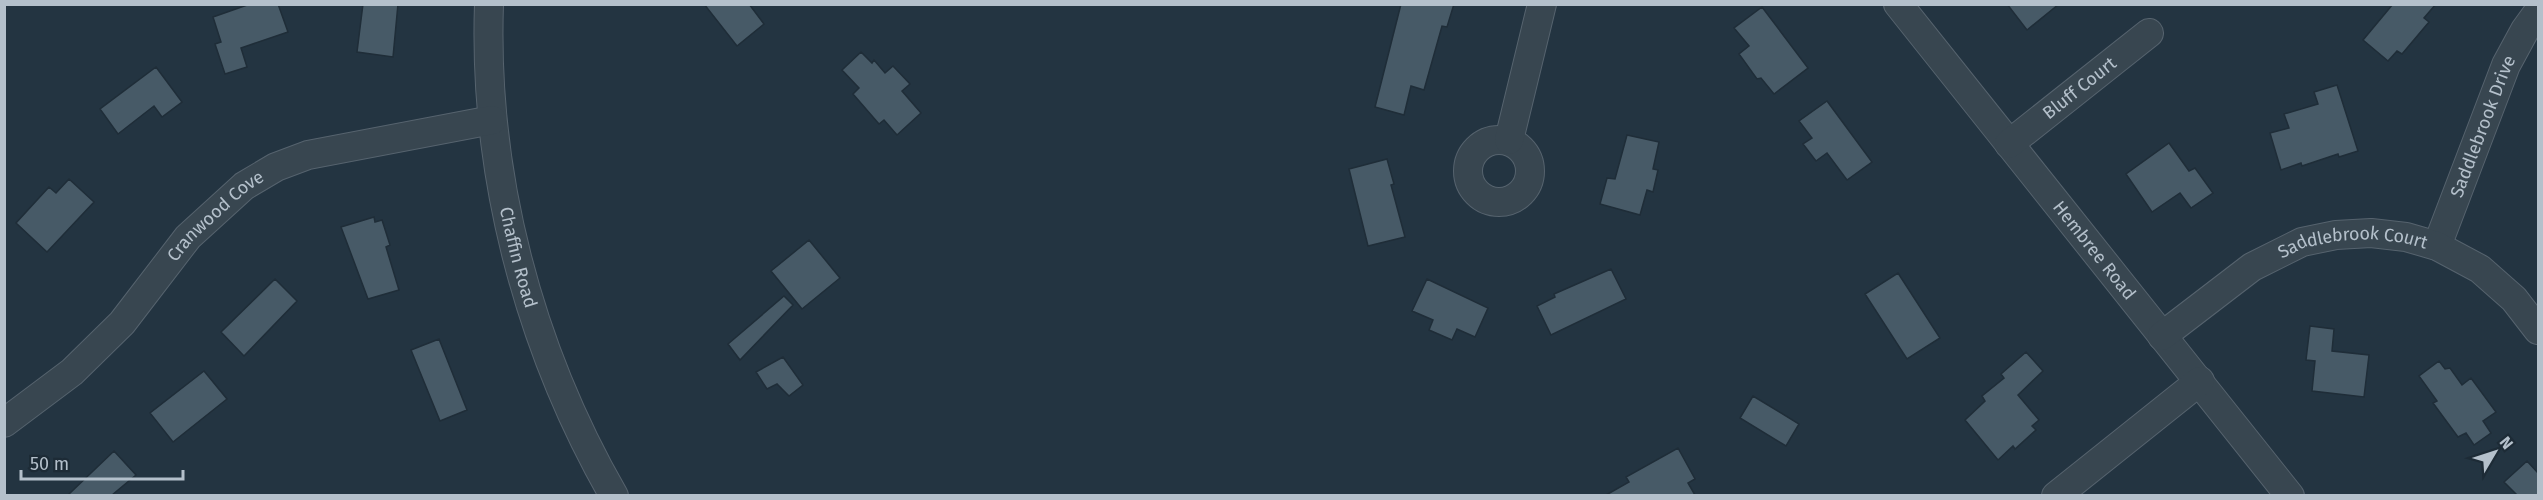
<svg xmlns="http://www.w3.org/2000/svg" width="2543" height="500" viewBox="0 0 2543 500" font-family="'Fira Sans',sans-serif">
<rect width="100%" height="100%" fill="#233441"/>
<!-- building -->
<path fill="#475a67" stroke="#1f2d38" stroke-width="1.5" d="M250 4H278L288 32 241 48 247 67 225 74 215 44 221 42 213 17Z
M363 4H398L393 57 357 52Z
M704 4H749L764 24 737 46Z
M1401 4H1454L1447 27 1442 26 1424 90 1411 86 1404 115 1375 107Z
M2007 4H2059L2027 30Z
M2393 4H2436L2424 18 2429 22 2402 54 2397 51 2388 61 2363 40Z
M1762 7 1808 68 1774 94 1761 78 1757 79 1739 54 1749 46 1734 28Z
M861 52 872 63 874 60 885 73 893 66 910 84 902 91 921 113 897 135 884 120 879 124 853 94 859 88 842 70Z
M156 67 182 102 162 117 154 106 118 134 100 109Z
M2337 85 2358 151 2339 157 2338 154 2302 166 2301 163 2281 170 2270 133 2289 128 2284 114 2318 104 2314 92Z
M1827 101 1872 162 1847 180 1827 153 1816 161 1803 144 1812 138 1799 121Z
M1627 135 1659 142 1653 169 1658 170 1653 192 1647 190 1640 215 1600 204 1607 178 1615 179Z
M2169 143 2189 171 2195 168 2213 193 2191 208 2180 193 2152 212 2126 174Z
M1387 159 1394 184 1391 185 1405 237 1368 246 1349 169Z
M69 179 94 202 47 252 16 223 49 187 56 193Z
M374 217 375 222 382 220 390 245 386 247 399 290 368 299 341 227Z
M809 240 840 278 802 309 771 271Z
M1611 269 1626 299 1551 335 1537 306 1555 297 1554 294Z
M1898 273 1940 338 1907 359 1865 294Z
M275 279 297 301 244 356 221 332Z
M1427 279 1488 308 1475 337 1457 329 1452 340 1429 330 1433 320 1412 311Z
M784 296 793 305 740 360 728 344Z
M2310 326 2334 329 2332 351 2369 355 2364 397 2312 391 2315 361 2306 360Z
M439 339 467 410 440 421 411 350Z
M2026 352 2043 371 2018 395 2039 420 2032 426 2036 430 2015 449 2013 446 1998 460 1965 420 1985 401 1982 396 2004 378 2001 374Z
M783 357 803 385 789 396 777 384 767 389 756 372Z
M2439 361 2445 369 2450 368 2462 385 2471 378 2496 412 2483 421 2491 433 2474 445 2466 433 2458 437 2433 403 2437 401 2419 376Z
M204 371 227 399 173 442 150 413Z
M1753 396 1799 424 1786 446 1740 418Z
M1678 448 1695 479 1688 483 1695 495H1606L1629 482 1626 477Z
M114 451 136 475 112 495H68Z
M2527 461 2538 473V495H2517L2504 482Z"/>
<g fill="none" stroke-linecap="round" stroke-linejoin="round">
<defs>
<g id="minor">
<path id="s1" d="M489 4C483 175 529 348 614 496"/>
<path id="s2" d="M1898 4 2290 496"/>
<circle cx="1499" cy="171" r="31"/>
<path d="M1509 140 1542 4"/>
<path id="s3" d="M2009 144 2149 33"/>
<path id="s4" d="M2437 246 2506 65 2525 30 2538 12"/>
<path id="s5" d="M2162 336 2252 267 2302 242 2336 235 2371 233 2406 237 2437 246 2480 269 2514 299 2538 330"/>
<path id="s6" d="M4 423 72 372 122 323 188 237 244 186 276 167 308 155 492 120"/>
<path d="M2056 496 2200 381"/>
</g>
</defs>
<!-- minor casing -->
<use href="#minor" stroke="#56636e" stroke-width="30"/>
<!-- minor -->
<use href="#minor" stroke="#384650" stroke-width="28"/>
</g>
<g text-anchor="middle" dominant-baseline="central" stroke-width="5" stroke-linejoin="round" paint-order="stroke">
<!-- street labels -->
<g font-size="18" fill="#b4c0cb" stroke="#1d2b36">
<text stroke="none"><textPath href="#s3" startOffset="90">Bluff Court</textPath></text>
<text stroke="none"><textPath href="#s4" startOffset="128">Saddlebrook Drive</textPath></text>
<text stroke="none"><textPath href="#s6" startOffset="298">Cranwood Cove</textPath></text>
<text stroke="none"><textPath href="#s2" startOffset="315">Hembree Road</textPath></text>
<text stroke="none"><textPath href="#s5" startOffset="220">Saddlebrook Court</textPath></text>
<text stroke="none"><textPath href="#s1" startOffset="256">Chaffin Road</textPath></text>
</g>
</g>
<!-- border -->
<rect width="2543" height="500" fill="none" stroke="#b4c0cb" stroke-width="12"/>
<!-- north arrow -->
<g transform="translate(2495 452) rotate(51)" stroke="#1d2b36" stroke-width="4.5" paint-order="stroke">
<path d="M0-4.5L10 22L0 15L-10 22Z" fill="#b4c0cb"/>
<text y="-9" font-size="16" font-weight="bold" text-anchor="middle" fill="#b4c0cb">N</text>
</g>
<!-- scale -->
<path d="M21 470v9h162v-9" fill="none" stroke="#b4c0cb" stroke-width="3"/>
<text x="30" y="470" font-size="18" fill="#b4c0cb" stroke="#1d2b36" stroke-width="4.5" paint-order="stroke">50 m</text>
</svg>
